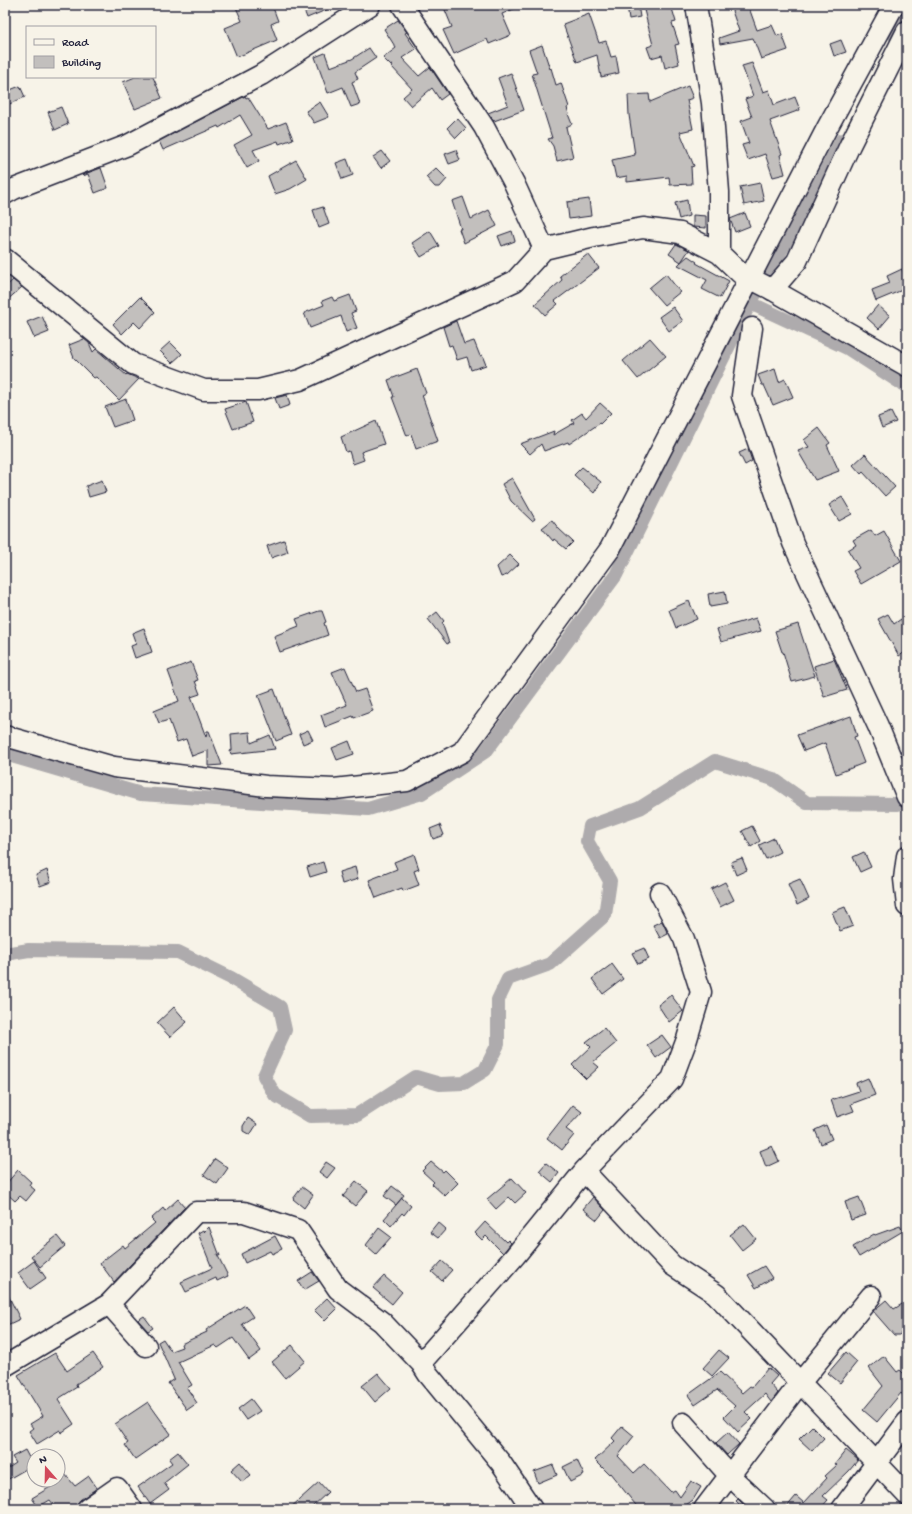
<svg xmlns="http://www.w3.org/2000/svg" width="912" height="1514" viewBox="0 0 912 1514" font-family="'Gochi Hand',sans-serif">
<rect width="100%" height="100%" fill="#f7f3e8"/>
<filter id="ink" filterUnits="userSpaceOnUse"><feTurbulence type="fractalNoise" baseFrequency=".025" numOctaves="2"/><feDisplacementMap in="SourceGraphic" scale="8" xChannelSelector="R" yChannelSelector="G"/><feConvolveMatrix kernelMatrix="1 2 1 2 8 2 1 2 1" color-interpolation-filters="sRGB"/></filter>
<g filter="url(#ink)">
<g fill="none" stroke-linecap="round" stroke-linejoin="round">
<!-- canal -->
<path stroke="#aeabad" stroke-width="14" d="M896 38 907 17
M750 303 847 348 907 387
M5 754 141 794 368 809 422 793 486 751 616 575 750 303 810 201 842 140
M5 954 29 950 178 952 231 978 280 1007 285 1030 264 1076 275 1095 310 1116 357 1115 416 1077 440 1084 464 1083 485 1070 498 1044V1000L508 979 550 964 605 915 610 881 587 841 590 826 640 808 715 761 773 779 807 803 898 804"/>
</g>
<!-- building -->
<path fill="#c2bfbd" stroke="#22223b" d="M235 5H272L278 21 271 24 277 40 237 57 225 28 242 21Z
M302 5H338L307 18Z
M443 5H523L502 14 511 35 489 44 487 39 454 54 443 30 452 27Z
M627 5H638L640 17 629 19Z
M662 5H671L676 22 672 23 679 44 675 45 679 64 665 68 662 55 651 58 647 47 653 45 644 10Z
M730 5H748L757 30 772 25 777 36 782 34 788 50 761 59 753 38 720 44 719 38 739 31Z
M589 14 599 43 606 41 611 57 616 56 619 73 601 77 597 55 577 62 563 24Z
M398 20 407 32 405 33 416 49 402 58 419 76 430 67 448 94 440 100 432 88 411 106 403 97 412 89 392 67 393 65 391 66 383 58 396 48 384 29Z
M841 40 846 52 834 56 830 44Z
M542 45 550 69 551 68 556 85 561 83 569 107 567 108 569 114H568L572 124 566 127 573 157 557 161 553 146 548 139 552 138 532 74 537 73 529 50Z
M369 48 376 58 355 72 358 79 352 82 360 104 351 107 343 87 328 93 315 57 325 53 330 67 352 59Z
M752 63 763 92 769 90 774 105 795 97 800 110 770 121 782 154 780 155 785 174 773 177 765 154 748 160 742 145 749 143 741 121 752 117 745 99 753 96 742 66Z
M511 73 524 110 494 121 488 113 508 105 498 78Z
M135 77H153L162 98 135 109 123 82Z
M20 86 25 97 5 106V92Z
M688 86 693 98 687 100 693 129 680 132 694 166 691 167 692 184 670 185 669 177 627 182V176L616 178 612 160 635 155 629 115 628 95 649 94 650 102Z
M245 96 246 98 248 97 268 129 286 122 293 139 279 144 278 141 253 150 259 161 247 168 234 145 252 135 240 115 219 128 218 126 163 150 159 141Z
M320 102 329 117 314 123 306 111Z
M61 107 68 124 55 130 48 112Z
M457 118 466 128 456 138 447 128Z
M456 150 460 160 449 164 445 154Z
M382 151 390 161 381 168 373 157Z
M347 159 353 175 342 179 336 163Z
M296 160 307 179 290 189 275 194 268 176Z
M101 168 108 188 95 193 88 174 83 176 82 175Z
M436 168 447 179 440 187H435L426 177Z
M760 183 764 201 744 205 740 187Z
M463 197 471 219 489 210 497 226 464 243 459 229H461L452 201Z
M589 199 591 216 569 219 567 202Z
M687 200 689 216 679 219 675 203Z
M323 207 329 224 319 228 313 210Z
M745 213 750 226 735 232 730 219Z
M693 215 706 216V228L693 227Z
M430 231 439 246 421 257 412 243Z
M512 231 515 241 502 246 498 236Z
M676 244 689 250 681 262 688 256 697 262 696 263 729 281 720 298 702 289 707 280 678 265 681 262 669 254Z
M588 254 599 268 555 301 558 304 545 315 535 304 562 280 560 276Z
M902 269 907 282V288L876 301 872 290 890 283 887 276Z
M666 274 680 292 664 305 649 288Z
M13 280 22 287 5 302V287Z
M350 295 356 311 351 313 357 328 346 332 341 316 310 328 304 313 324 305 322 301 332 297 334 301Z
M140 297 155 312 140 328 134 322 122 334 113 324Z
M878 305 890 316 879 329 867 318Z
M673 307 683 321 669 331 659 317Z
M42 316 49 332 34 338 27 322Z
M456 321 464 344 474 341 480 356 482 355 486 365 471 370 467 357 457 360 452 345 449 346 443 327Z
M650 338 666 356 638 379 623 361Z
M84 339 89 343 93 352 96 349 126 375 127 374 139 379 119 400 96 377 94 378 74 358 69 345Z
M170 342 182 354 172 363 160 351Z
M417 369 426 393 422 395 438 441 416 449 411 434 407 436 392 397H394L388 380Z
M775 369 779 382 785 379 793 397 773 405 764 385H762L758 375Z
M287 395 290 405 279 409 275 398Z
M126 399 133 420 113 427 105 407Z
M246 402 253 422 233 429 225 409Z
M600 403 611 413 600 424V423L569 444 568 442 544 451 541 444 530 454 520 444 554 431 553 435 574 423 572 420 582 413 586 418Z
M891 412 896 422 882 428 878 417Z
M376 421 384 444 361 452 364 460 353 464 349 451 346 452 341 437Z
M819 428 830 443 827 445 839 471 815 480 798 451 809 447 804 440Z
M748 449 752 461 745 465 739 453Z
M865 454 895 487 885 496 863 472 861 474 853 465Z
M582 467 601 482 594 493 574 475Z
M512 478 535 519 532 521 511 501 502 484Z
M102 480 106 492 89 497 86 486Z
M842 497 852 514 839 521 829 505Z
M552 520 559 529 573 542 566 549 554 539 553 541 542 528Z
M871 530 875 536 884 531 901 561 861 584 853 571 859 568 848 550 856 545 853 540Z
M284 540 288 552 271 558 267 546Z
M510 555 519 564 507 575 501 577 497 567Z
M725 591 727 604 710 607 708 594Z
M689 601 697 619 676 628 669 610Z
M319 611H322L326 622 324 623 328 635 280 652 274 636 299 626 296 619Z
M437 612 444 621 442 623 449 643 447 644 428 619Z
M888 614 894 624 901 619 907 630V651L899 656 878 619Z
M756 618 761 631 721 642 717 629Z
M798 624 815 676 792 682 783 652H782L775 631Z
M144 628 152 652 135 658 131 646 136 644 132 633Z
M834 659 847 690 824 697 814 666Z
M191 662 198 680 195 681 200 694 191 697 206 737 207 731H209L222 765 208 766V750L192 756 186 739 177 742 169 720 159 723 154 711 179 701 168 671Z
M345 667 356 692 365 689 373 711 354 718 353 716 325 727 321 715 347 705 332 672Z
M274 689 291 735 276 741 258 695Z
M851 716 857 736 854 737 864 763 836 774 825 743 804 751 797 735Z
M308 730 313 740 303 744 299 734Z
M250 732 251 743 270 735 275 749 231 754 230 751 232 750 231 734Z
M349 741 354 754 337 760 332 748Z
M440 825 444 835 433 839 430 829Z
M752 826 760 841 751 847 742 831Z
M774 838 780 852 766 859 759 845Z
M864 852 871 867 860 872 853 857Z
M414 854 419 869 414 871 419 885 403 891 402 888 376 898 369 880 397 869 394 862Z
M742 858 747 870 736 875 731 862Z
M323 862 326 872 310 877 307 867Z
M355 867 358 879 342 884 339 872Z
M47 870 51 882 40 886 36 875Z
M800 879 809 899 797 905 788 884Z
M725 882 734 900 720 907 711 889Z
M845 907 853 926 840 931 832 912Z
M662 921 668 934 660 938 653 925Z
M644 948 649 959 638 964 632 953Z
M612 964 623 979 603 994 592 979Z
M671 995 683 1011 669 1022 658 1005Z
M174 1007 187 1022 170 1037 157 1023Z
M604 1028 616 1043 593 1062 599 1067 586 1079 572 1065 591 1047 586 1042Z
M662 1035 671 1047 656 1058 647 1045Z
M868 1078 875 1095 851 1104 854 1111 837 1117 831 1100 859 1091 856 1083Z
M573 1105 582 1112 566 1129 574 1135 562 1150 547 1138Z
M248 1118 257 1124 250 1135 243 1131V1126Z
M826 1125 832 1139 821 1144 815 1130Z
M772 1146 779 1161 766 1167 760 1151Z
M215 1159 228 1168 217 1184 204 1175Z
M326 1162 335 1168 327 1178 319 1172Z
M431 1162 443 1172 445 1170 458 1183 445 1196 432 1184 434 1182 422 1171Z
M546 1163 559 1173 552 1182 539 1171Z
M18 1170 31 1182 29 1185 35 1190 26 1201 20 1196 15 1201 5 1192V1185Z
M512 1178 526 1193 515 1203 509 1197 496 1209 487 1199Z
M356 1181 368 1191 355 1206 343 1196Z
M392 1186 404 1195 396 1205 384 1196Z
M302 1187 313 1195 304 1208 293 1199Z
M593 1197 605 1210 597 1220 583 1209Z
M859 1197 866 1215 851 1220 845 1202Z
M402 1198 411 1206 404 1215 402 1213 391 1226 384 1219Z
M178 1199 185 1207 114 1282 100 1263 123 1245 125 1248 155 1223 151 1219 163 1208 165 1211Z
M438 1222 446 1229 438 1238 430 1232Z
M485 1222 506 1242 508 1240 511 1243 503 1253 486 1236 482 1240 475 1233Z
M744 1224 756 1239 742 1250 730 1235Z
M900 1226 903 1231 859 1257 853 1247 874 1234 875 1235Z
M209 1227 220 1256 217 1254 228 1276 217 1281 216 1278 186 1292 181 1282 212 1268 198 1233 203 1230 204 1232Z
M379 1228 391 1237 376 1254 366 1245Z
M57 1236 65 1246 40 1267 31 1256Z
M275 1236 282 1249 272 1254 270 1251 245 1263 241 1254Z
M34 1261 46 1278 30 1289 18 1273Z
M442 1261 452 1270 442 1281 432 1272Z
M764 1266 772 1278 756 1288 748 1275Z
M312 1272 319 1281 304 1290 298 1281Z
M384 1276 402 1292 392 1304 373 1288Z
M5 1289 20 1319 5 1326Z
M327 1298 337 1309 325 1321 314 1310Z
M886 1300 894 1309 907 1301V1328L899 1335H894L873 1311Z
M245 1305 253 1317 242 1324 261 1351 249 1360 233 1338 218 1348 215 1345 178 1362 192 1385 187 1388 197 1403 187 1410 168 1383 174 1379 158 1342 163 1339 171 1351 182 1347 181 1344 207 1332 206 1330Z
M144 1316 153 1328 148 1331 138 1320Z
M292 1345 305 1361 285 1378 272 1362Z
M719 1350 729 1358 712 1376 703 1368Z
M846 1352 857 1362 840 1383 828 1373Z
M55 1353 67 1371 93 1353 103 1367 76 1384 77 1387 58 1399 74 1424 61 1433 60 1430 37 1444 29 1431 33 1428 30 1424 43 1416 18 1375Z
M884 1356 897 1372 900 1370 907 1377V1400L901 1393 877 1422 863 1410 883 1386 869 1368Z
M768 1368 777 1376 770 1384 778 1393 771 1402 765 1394 745 1412 752 1419 738 1432 724 1417 735 1406 717 1390 695 1405 688 1395 720 1372 742 1393 750 1386 752 1387Z
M378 1373 391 1388 375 1402 362 1386Z
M251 1399 260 1411 246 1420 238 1409Z
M148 1402 171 1434 135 1459 125 1445 128 1443 115 1424Z
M622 1426 634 1436 618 1456 634 1473 644 1464 671 1492 675 1490 680 1497 691 1481 701 1487 693 1500 686 1505 688 1509H639L610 1473 609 1474 595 1460 615 1441 612 1438Z
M812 1426 824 1438 812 1451 799 1439Z
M728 1432 739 1444 727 1455 716 1443Z
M25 1450 33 1465 5 1481V1470L16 1463 12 1457Z
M846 1450 858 1460 849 1471 823 1496 828 1500 820 1509H785L796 1496 804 1503 827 1478 825 1476 837 1465 835 1464Z
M178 1452 188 1464 164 1483 169 1490 150 1504 138 1487 172 1463 169 1459Z
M577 1460 584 1475 570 1482 563 1467Z
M240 1462 251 1475 242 1482 231 1470Z
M553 1465 557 1475 538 1483 534 1472Z
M64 1473 75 1486 89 1476 97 1488 80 1500 77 1504 76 1509H57L50 1500 38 1507 32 1498 57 1483 55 1480H58V1477Z
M319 1482 328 1492 310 1509H289Z
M738 1499 748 1509H744L736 1501Z"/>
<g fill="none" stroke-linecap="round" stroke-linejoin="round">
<defs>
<path id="minor" d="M402 5 484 127 514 183 544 249 594 237 643 228 680 233 719 253 740 273 771 289 907 366
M696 5 712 103 719 192V253
M5 194 14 189 128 145 261 75 370 5
M5 259 133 364 204 390H258L300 380 515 281 544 249
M772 290 797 261 850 145 907 31
M752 328 742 396 793 543 878 726 907 797
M5 736 114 767 266 786 334 789 407 781 462 752 610 549 827 128 894 5
M907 856 904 879 907 906
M584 1171 672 1265 716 1294 907 1495
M109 1304 146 1346
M421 1363 515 1256 584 1171 672 1079 687 1039 701 992 684 939 660 893
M5 1366 109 1304 196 1212H244L298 1230 338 1289 382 1322 421 1363 428 1374 501 1463 532 1509
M683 1423 730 1476 765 1509
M87 1509 117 1488 132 1509
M704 1509 800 1383 871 1296
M842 1509 907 1422"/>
</defs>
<!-- minor casing -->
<use href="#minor" stroke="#22223b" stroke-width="23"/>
<!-- minor -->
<use href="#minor" stroke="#f7f3e8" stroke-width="20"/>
</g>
</g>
<!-- margin -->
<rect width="912" height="1514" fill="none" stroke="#f7f3e8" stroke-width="20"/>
<rect x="10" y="10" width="892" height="1494" fill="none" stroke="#22223b" stroke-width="1.5" filter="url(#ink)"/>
<!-- legend -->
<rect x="26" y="26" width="130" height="52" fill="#f7f3e8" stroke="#a29fa3"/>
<rect x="34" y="39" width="20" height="6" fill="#f7f3e8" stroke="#a29fa3"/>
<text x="62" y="46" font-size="12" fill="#22223b">Road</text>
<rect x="34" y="56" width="20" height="12" fill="#c2bfbd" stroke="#a29fa3"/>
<text x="62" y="66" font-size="12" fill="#22223b">Building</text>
<!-- north arrow -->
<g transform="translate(46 1468) rotate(340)"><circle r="19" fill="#f7f3e8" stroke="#a29fa3"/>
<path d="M0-3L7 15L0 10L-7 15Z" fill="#d1495b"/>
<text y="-6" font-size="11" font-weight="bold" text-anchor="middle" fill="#22223b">N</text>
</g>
</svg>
